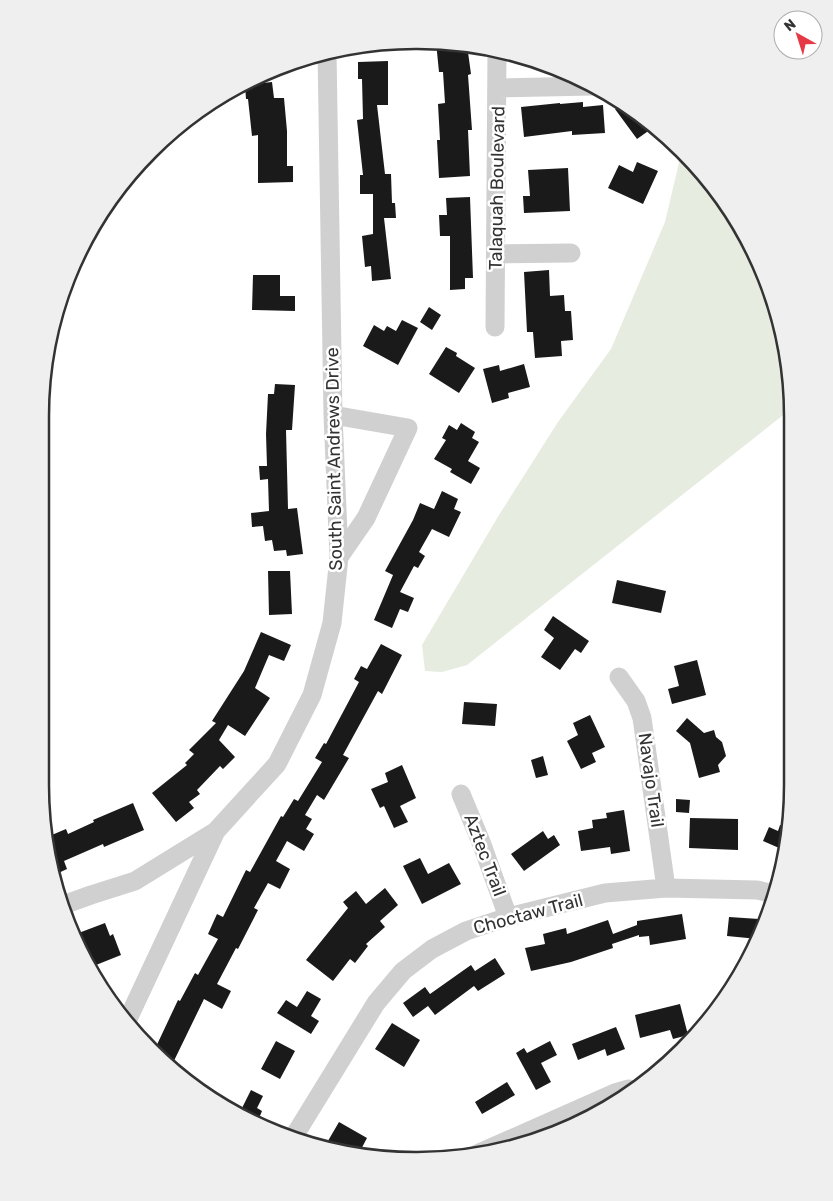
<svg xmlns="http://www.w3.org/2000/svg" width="833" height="1201" viewBox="0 0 833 1201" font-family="Rubik,sans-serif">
<rect width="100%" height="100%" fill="#fff"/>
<!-- green -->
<path fill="#e6ecdf" d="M682 150 754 250 786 343 787 412 467 665 442 672 425 671 422 645 499 515 558 422 611 349 665 222Z"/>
<!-- building -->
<path fill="#1a1a1a" d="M436 42 467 45 471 74 468 75 472 130H468L470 176 439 178 437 140H440L438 104 445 103 443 72H439Z
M388 61V105H377L385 174H391L392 203H395L396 218H384L391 279 372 281 371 266 365 267 362 236 373 234V194H360V175H363L357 120 363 119 362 79H358V62Z
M272 82 274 98H284L287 131V166H293V182L258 183V135L252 136 248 99H246L245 85Z
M583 102V107L603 105 605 133 572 135V131L524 137 521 107 560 103V104Z
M624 103 654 127 637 139 615 109Z
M637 162 658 171 643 204 608 188 619 165 633 172Z
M568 168 570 211 524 213 523 196H530L528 170Z
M470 197 473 278H465V289L450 290V236H440L439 215H447L446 198Z
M549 270 550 296 564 295 565 311H571L573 340 561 341 562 356 535 358 533 332H527L524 272Z
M253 275H280V296H295V311L252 310Z
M429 307 441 315 432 330 420 322Z
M402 320 418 328 398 365 363 346 374 325 384 331 387 326 396 331Z
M446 347 457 353 456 356 475 368 459 393 429 374Z
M524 364 530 387 508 393 509 398 492 403 483 369 499 365 500 371Z
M275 384 295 385 292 430H286L288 509 297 508 303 554 287 556 286 550 274 551 272 540 265 541 263 526 252 527 251 513 269 511 268 479 260 480 259 466H267L266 434 268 394H274Z
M461 423 475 432 472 438 479 442 468 461 480 468 471 484 450 472 452 469 434 459 446 440 442 438 449 425 457 430Z
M442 491 458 499 454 509 461 512 449 537 432 529 419 552 425 556 418 568 414 566 400 592 414 598 408 612 400 609 392 628 374 620 393 575 385 571 413 520 420 503 434 509Z
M268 571H290L292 614 269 615Z
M617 580 666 591 661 613 612 603Z
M553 616 589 641 581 653 575 649 560 670 541 657 554 638 544 630Z
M261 632 291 645 284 661 269 655 255 688 270 698 245 736 228 725 219 740 235 757 223 769 220 766 197 790 200 794 189 802 194 808 176 822 152 793 187 765 185 763 194 754 189 750 216 723 212 721 244 671Z
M381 644 402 655 382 694 378 691 343 755 349 758 324 800 317 795 305 815 312 819 306 829 314 834 304 851 287 841 276 861 290 869 280 889 268 883 254 908 258 910 238 949 236 948 217 984 231 991 222 1009 204 999 170 1069 154 1051 178 1000 180 1001 195 973 198 975 218 939 208 934 217 914 223 917 246 870 250 872 281 816 283 817 294 799 298 801 322 762 315 758 324 743 326 744 359 682 354 679 361 666 367 669Z
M697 660 706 695 672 704 668 689 679 686 674 666Z
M464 702 497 704 495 726 462 724Z
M590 715 605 747 592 753 596 762 581 769 567 741 578 735 573 723Z
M687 718 704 733 714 730 716 737 722 742 726 756 718 765 720 772 699 778 690 743 676 731Z
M543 756 548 775 536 778 531 760Z
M402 765 416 798 400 806 408 822 394 828 384 806 380 808 371 789 388 782 385 773Z
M676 799 690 800 689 813 676 812Z
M133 803 144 830 104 847 103 844 64 861 67 869 52 876 47 837 66 829 68 834 94 822 93 820Z
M624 810 630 851 611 854 610 847 581 851 578 831 593 828 592 820 607 818 606 813Z
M690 818 738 819V850L689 848Z
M780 825 789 828 786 851 763 841 769 827 778 831Z
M543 831 548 839 554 835 560 845 524 871 511 854Z
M420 858 428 874 449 863 461 884 422 904 403 866Z
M385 888 398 905 380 921 385 927 366 944 368 946 355 963 350 959 333 981 306 960 348 908 343 902 356 891 366 904Z
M682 914 686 939 650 945 649 936 639 937V935L612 944 613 948 571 962 531 971 525 948 545 944 543 934 566 928 567 934 608 920 613 934 637 925V921Z
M729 917 759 919 758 939 727 936Z
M105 923 110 936 113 934 121 955 91 967 76 934Z
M495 958 505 974 478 991 474 986 435 1015 428 1006 413 1017 403 1003 425 987 430 994 471 965 475 971Z
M307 991 321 999 311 1016 319 1021 311 1034 277 1013 286 1000 297 1007Z
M680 1004 688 1035 673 1039 670 1030 640 1038 635 1015Z
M392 1023 420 1040 404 1067 375 1049Z
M616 1027 625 1049 607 1056 605 1049 578 1060 572 1044Z
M276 1041 295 1051 280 1079 261 1069Z
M550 1041 557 1055 541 1063 551 1082 536 1090 516 1053 524 1048 527 1053Z
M507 1082 515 1095 482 1114 475 1102Z
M251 1090 263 1096 257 1108 262 1111 257 1123 240 1112Z
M339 1122 367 1138 358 1155 325 1146Z"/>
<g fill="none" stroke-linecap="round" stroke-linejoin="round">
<!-- minor -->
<path stroke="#d0d0d0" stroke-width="19" d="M498 88 593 86
M496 254 571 253
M495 327 497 49
M333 415 408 428 366 518 339 557
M619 677 636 701 642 718 666 888
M461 794 481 842 508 917
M63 905 91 895 135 881 216 831
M127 1021 216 831 277 764 312 695 332 623 339 557 333 415 327 52
M293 1138 376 1003 403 971 432 949 466 931 508 917 605 893 666 888 757 890 775 894
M477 1154 615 1093 629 1089"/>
</g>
<g text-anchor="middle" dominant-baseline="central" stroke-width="5" stroke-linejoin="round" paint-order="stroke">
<!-- street labels -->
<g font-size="18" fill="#333" stroke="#fff">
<text transform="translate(497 188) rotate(-89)">Talaquah Boulevard</text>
<text transform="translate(334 459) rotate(-91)">South Saint Andrews Drive</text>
<text transform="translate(651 780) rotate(82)">Navajo Trail</text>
<text transform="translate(485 855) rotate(69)">Aztec Trail</text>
<text transform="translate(528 914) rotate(-15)">Choctaw Trail</text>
</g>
</g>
<!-- crop -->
<path d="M0 0H833V1201H0ZM416 49H417A367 367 0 0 1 784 416V785A367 367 0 0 1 417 1152H416A367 367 0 0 1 49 785V416A367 367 0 0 1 416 49Z" fill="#efefef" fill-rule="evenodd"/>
<path fill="none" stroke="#333" stroke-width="2.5" d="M416 49H417A367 367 0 0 1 784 416V785A367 367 0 0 1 417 1152H416A367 367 0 0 1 49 785V416A367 367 0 0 1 416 49Z"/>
<!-- north arrow -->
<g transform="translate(798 35) rotate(321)"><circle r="24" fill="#ffffff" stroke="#adadad"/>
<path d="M0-4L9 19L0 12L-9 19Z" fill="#e63946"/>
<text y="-8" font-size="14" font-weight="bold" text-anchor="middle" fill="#333333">N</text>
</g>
</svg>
